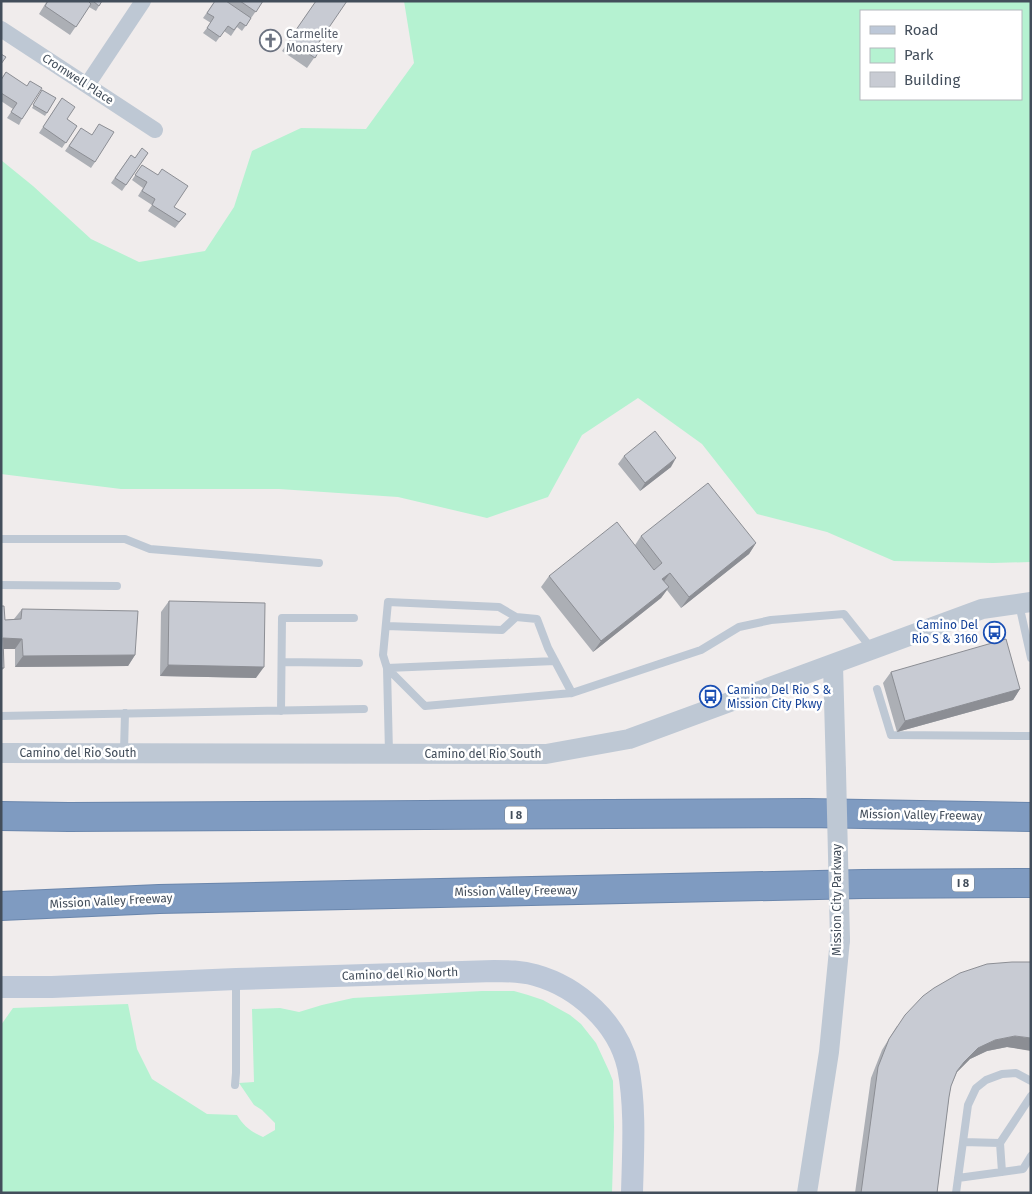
<svg xmlns="http://www.w3.org/2000/svg" width="1032" height="1194" viewBox="0 0 1032 1194" font-family="'Fira Sans',sans-serif">
<rect width="100%" height="100%" fill="#f0ecec"/>
<!-- green -->
<path fill="#b5f2d1" fill-rule="evenodd" d="M404 1H1031V562L993 563 894 561 827 532 757 514 702 444 638 398 582 435 548 497 487 518 398 497 279 489H121L1 474V160L33 186 91 239 139 262 205 251 234 207 252 151 301 128 366 129 414 63ZM861 11H1021V99H861Z
M482 991H514L528 995 543 1000 570 1015 581 1024 596 1043 609 1071 613 1081 614 1127 612 1193H1V1025L13 1008 128 1004 137 1049 152 1079 207 1114 237 1115C244 1127 252 1132 263 1137L275 1130V1123L262 1110 254 1105 239 1083 254 1082 252 1009 280 1008 299 1012 322 1005 353 998Z"/>
<g fill="none" stroke-linecap="round" stroke-linejoin="round">
<defs>
<path id="motorway" d="M1 816 69 817 808 813 1031 817
M1 906 159 899 863 884 1031 883"/>
</defs>
<!-- motorway casing -->
<use href="#motorway" stroke="#6a86ac" stroke-width="30"/>
<!-- service -->
<path stroke="#bec8d4" stroke-width="8" d="M1 539H125L150 549 319 563
M1 585 117 586
M1019 604 1031 658
M386 626 502 630 516 617
M282 662 359 663
M877 689 891 735 1031 736
M572 693 548 648 537 619 516 617 499 607 388 602 383 655 387 668 425 706 572 693 701 650 739 627 771 620 844 614 871 648
M281 711 282 618H354
M1 716 364 709
M124 751 125 713
M389 753 387 668 555 661
M235 1085 236 1073V981
M963 1142 1000 1143
M1002 1172 1000 1143 1031 1096
M958 1178 1023 1169 1031 1156
M956 1193 968 1105 976 1088 986 1080 1002 1074 1016 1073 1031 1081"/>
<!-- minor -->
<path stroke="#bec8d4" stroke-width="16" d="M1 29 155 130
M87 85 143 1"/>
<!-- tertiary -->
<path stroke="#bec8d4" stroke-width="20" d="M833 665 836 771
M1 753 546 754 629 739 982 609 1031 602
M807 1193 829 1052 840 940"/>
<!-- secondary -->
<path stroke="#bdc8d8" stroke-width="22" d="M1 987H52L236 979 494 971C508 971 521 971 535 975 578 987 618 1023 628 1067 636 1108 633 1151 632 1193"/>
<!-- motorway -->
<use href="#motorway" stroke="#7f9bc1" stroke-width="28"/>
<!-- tertiary-bridge -->
<path stroke="#bec8d4" stroke-width="20" d="M836 771 840 940"/>
</g>
<!-- wall -->
<path fill="#acafb5" d="M47 1H102L96 11 89 7 70 35 39 14Z
M215 1H263L242 31 237 27 231 36 224 31 216 42 203 33 211 23 203 18Z
M316 1 317 45 321 48 307 68 282 51Z
M6 72 22 119 19 125 7 118 13 109 1 101V79Z
M42 90 56 98 45 116 32 108Z
M62 98 67 119 77 126 62 148 39 133Z
M81 128 95 162 91 168 65 151Z
M148 153 122 191 111 183 131 155 135 158Z
M142 165 174 207 186 214 175 228 148 211 152 205 138 196 143 188 132 180Z
M624 456 671 467 640 491 618 464Z
M641 536 756 543 749 554 681 608 667 590 661 598 593 652 541 587 549 576 635 545Z
M169 601 256 678 160 676 161 612Z
M1 606 5 620 14 619 22 609 135 655 128 666 15 667V649H3L4 668 1 671Z
M891 672 1020 689 1013 700 897 732 883 683Z
M897 1026 1029 1050 1007 1047 987 1051 970 1059 957 1072 951 1086 949 1097 937 1193H855L871 1078 882 1050Z"/>
<!-- shaded-wall -->
<path fill="#8c8e94" d="M676 458 671 467 640 491 645 483Z
M756 543 749 554 681 608 689 597Z
M670 573 662 584V579Z
M669 587 661 598 593 652 601 641Z
M3 638 22 639 15 649H1Z
M135 655 128 666 15 667 23 656Z
M168 665 264 667 256 678 160 676Z
M1020 689 1013 700 897 732 905 721Z
M1015 1036 1031 1038V1051L1007 1047 987 1051 970 1059 956 1073 964 1062 978 1048 995 1040Z"/>
<!-- building -->
<path fill="#c8cbd3" stroke="#8c8e94" d="M48 1H88L91 4 76 27 45 6Z
M93 1H102L99 6Z
M215 1H226L251 18 246 26 240 22 234 30 228 26 220 37 207 28 214 17 207 13Z
M240 1H263L256 12Z
M316 1H347L317 45 321 48 315 58 289 40Z
M1 54 6 57 1 64Z
M6 72 27 86 30 81 42 88 22 119 11 112 17 103 1 93V80Z
M42 90 56 98 47 113 33 105Z
M62 98 75 107 67 119 77 126 66 143 43 127Z
M99 124 114 132 95 162 69 146 81 128 92 135Z
M142 148 148 153 126 185 115 178 131 155 135 158Z
M142 165 158 175 162 169 188 186 174 207 186 214 179 222 152 205 155 199 142 191 147 182 135 175Z
M655 431 676 458 645 483 624 456Z
M708 483 756 543 689 597 670 573 662 579 669 587 601 641 549 576 617 522 654 570 662 563 641 536Z
M169 601 265 603 264 667 168 665Z
M1 606H4L5 620 21 619 22 609 138 611 135 655 23 656 22 639 3 638 4 668H1Z
M1006 639 1020 689 905 721 891 672Z
M1012 962H1031V1038L1015 1036 995 1040 978 1048 964 1062 957 1071 951 1086 949 1097 937 1193H861L878 1067 889 1039 905 1015 923 996 934 988 960 973 987 964Z"/>
<!-- icons -->
<defs>
<symbol id="church-ring" viewBox="-11 -11 22 22"><circle r="9.5" fill="#fff" stroke="#6b7280" stroke-width="1.5"/><path d="M-1.2-6h2.4v3.5h3.3v2.4h-3.3V6h-2.4V-.1h-3.3v-2.4h3.3Z" fill="#6b7280"/></symbol>
<symbol id="bus-ring" viewBox="-11 -11 22 22"><circle r="9.5" fill="#fff" stroke="#1a4fb4" stroke-width="1.5"/><path d="M-5-6H5V4H4V6H2V4H-2V6H-4V4H-5ZM-3.5-4V0h7V-4ZM-3.5 1.2v1.5H-2V1.2ZM2 1.2v1.5H3.5V1.2Z" fill="#1a4fb4"/></symbol>
</defs>
<g fill-rule="evenodd">
<use href="#church-ring" x="258" y="28" width="25" height="25"/>
<use href="#bus-ring" x="982" y="620" width="25" height="25"/>
<use href="#bus-ring" x="698" y="684" width="25" height="25"/>
</g>
<g text-anchor="middle" dominant-baseline="central" stroke-width="5" stroke-linejoin="round" paint-order="stroke">
<!-- shield labels -->
<g fill="#fff" stroke="#7b838c" stroke-width="1">
<rect x="505" y="806.5" width="22" height="17" rx="4"/>
<rect x="952" y="874.5" width="22" height="17" rx="4"/>
</g>
<g font-size="11" font-weight="bold" fill="#434e5b">
<text x="516" y="815">I 8</text>
<text x="963" y="883">I 8</text>
</g>
<!-- worship labels -->
<g font-size="12" fill="#5b616d" stroke="#fff" text-anchor="start">
<text x="286" y="34">Carmelite<tspan x="286" dy="14">Monastery</tspan></text>
</g>
<!-- street labels -->
<g font-size="12" fill="#434e5b" stroke="#fff">
<text transform="translate(78 79) rotate(33)">Cromwell Place</text>
<text x="78" y="753">Camino del Rio South</text>
<text x="483" y="754">Camino del Rio South</text>
<text transform="translate(921 815) rotate(1)">Mission Valley Freeway</text>
<text transform="translate(516 891) rotate(-1)">Mission Valley Freeway</text>
<text transform="translate(837 900) rotate(-90)">Mission City Parkway</text>
<text transform="translate(111 901) rotate(-3)">Mission Valley Freeway</text>
<text transform="translate(400 974) rotate(-2)">Camino del Rio North</text>
</g>
<!-- transit labels -->
<g font-size="12" fill="#164399" stroke="#fff" text-anchor="end">
<text x="978" y="625">Camino Del<tspan x="978" dy="14">Rio S &amp; 3160</tspan></text>
<text x="727" y="690" text-anchor="start">Camino Del Rio S &amp;<tspan x="727" dy="14">Mission City Pkwy</tspan></text>
</g>
</g>
<!-- border -->
<rect width="1032" height="1194" fill="none" stroke="#434e5b" stroke-width="5"/>
<!-- legend -->
<rect x="860" y="10" width="162" height="90" fill="#ffffff" stroke="#b4b8bd"/>
<rect x="870" y="26" width="25" height="8" fill="#bdc8d8" stroke="#b4b8bd"/>
<text x="904" y="35" font-size="15" fill="#434e5b">Road</text>
<rect x="870" y="48" width="25" height="15" fill="#b5f2d1" stroke="#b4b8bd"/>
<text x="904" y="60" font-size="15" fill="#434e5b">Park</text>
<rect x="870" y="72" width="25" height="15" fill="#c8cbd3" stroke="#b4b8bd"/>
<text x="904" y="85" font-size="15" fill="#434e5b">Building</text>
</svg>
